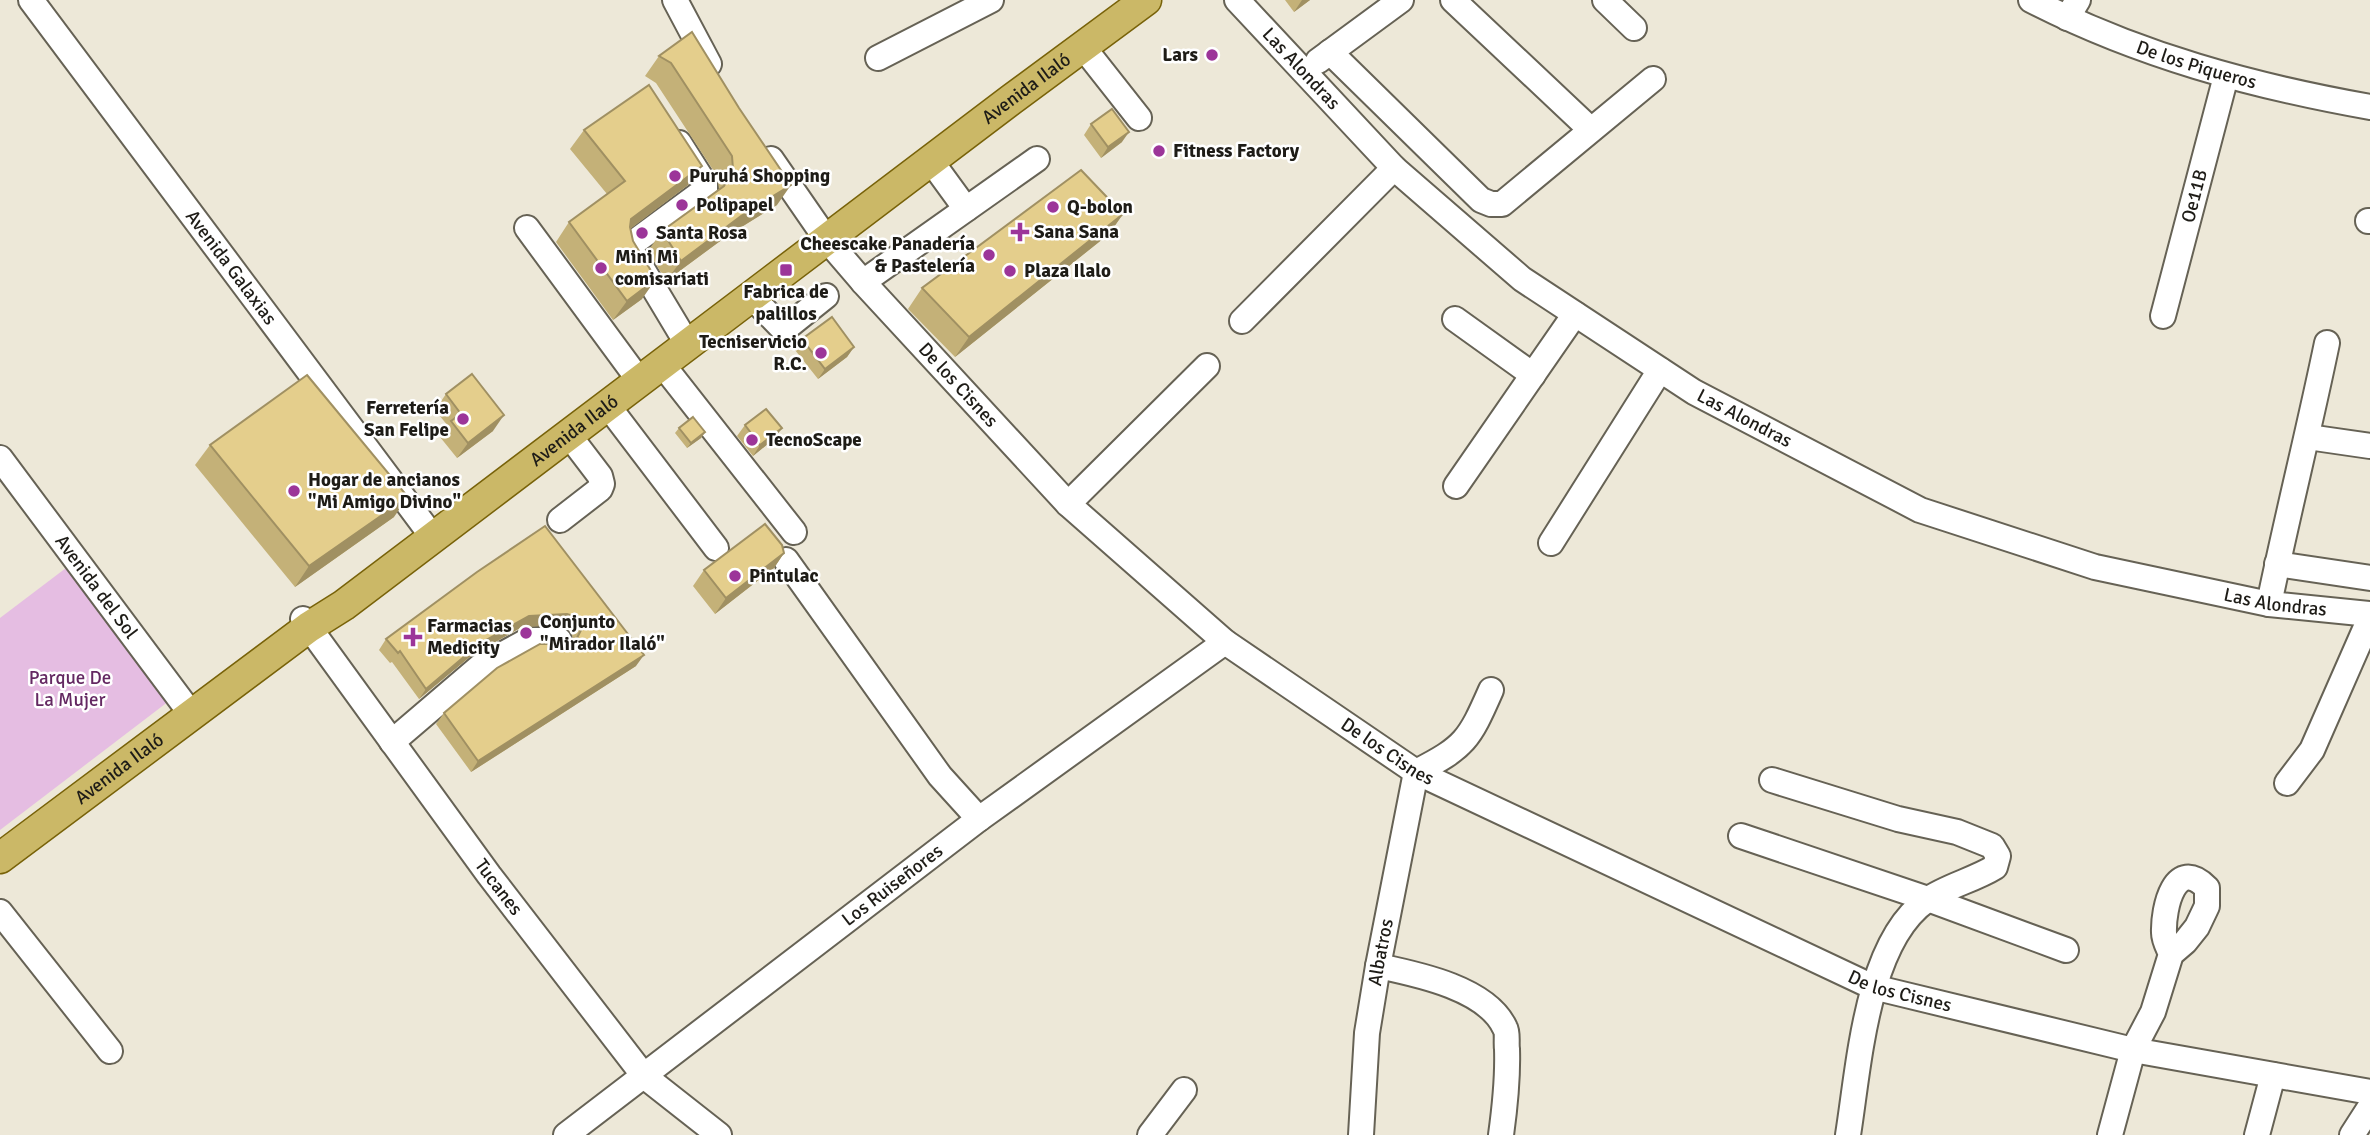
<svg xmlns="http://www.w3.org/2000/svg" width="2370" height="1135" viewBox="0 0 2370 1135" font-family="Signika,sans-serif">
<rect width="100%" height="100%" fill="#ede8d8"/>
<!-- green -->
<path fill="#e5bde2" d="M66 568 169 701 0 830V618Z"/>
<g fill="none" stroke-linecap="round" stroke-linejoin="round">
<defs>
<g id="minor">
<path id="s1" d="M31 0 432 536"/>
<path d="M675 0 709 64"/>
<path id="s2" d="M1237 0 1394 168 1522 279 1694 392 1920 510 2095 567 2269 604 2370 614"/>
<path d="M1453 0 1590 129"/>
<path d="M1605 0 1634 28"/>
<path id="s3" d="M2031 0C2138 55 2252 86 2370 107"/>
<path d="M2067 18 2078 0"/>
<path d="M1083 47 1139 118"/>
<path d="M1330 52 1481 200 1491 204H1502L1653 79"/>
<path d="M878 58 991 0"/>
<path d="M1318 61 1401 0"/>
<path d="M679 143 705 184V190L633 243 631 250 682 335"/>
<path id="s4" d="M771 159 827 240 863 282 1068 504 1225 642 1416 772 1873 987 2133 1050 2370 1092"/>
<path d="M931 161 966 209"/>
<path d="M2368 221H2370"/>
<path d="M527 228 633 372"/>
<path d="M863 282 1037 159"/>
<path d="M751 296 782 328H786L826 296"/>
<path id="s5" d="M2163 316 2226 76"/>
<path d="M1455 319 1533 375"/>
<path d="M1242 321 1394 168"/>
<path d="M662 364 794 532"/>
<path d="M608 406 716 548"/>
<path d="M2308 437 2370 446"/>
<path id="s6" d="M0 458 192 715"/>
<path d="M1456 486 1575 314"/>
<path d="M1068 504 1207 366"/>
<path d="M560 520 600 489 602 484 600 476 568 434"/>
<path d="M1551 543 1660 370"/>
<path d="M786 560 940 776 979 819"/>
<path d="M2277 564 2370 578"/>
<path d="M2269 604C2287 517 2309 430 2327 343"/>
<path id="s7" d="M303 619 489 875 644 1076 719 1135"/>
<path d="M392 742 481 666 529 640H559"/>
<path d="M1772 780 1898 819 1957 832 1992 846 1998 856 1995 867C1974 880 1947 886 1927 900 1866 942 1859 1067 1848 1135"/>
<path d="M2287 783 2312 750 2370 618"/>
<path d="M1741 836 1928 899 2066 950"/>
<path d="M0 912 110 1051"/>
<path d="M1378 966C1416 974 1487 988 1505 1028 1508 1033 1506 1043 1507 1049 1508 1079 1505 1106 1501 1135"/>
<path id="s8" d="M566 1135 979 819 1225 642"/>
<path d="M1150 1135 1184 1090"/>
<path id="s9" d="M1361 1135 1367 1033 1378 966 1416 772C1465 747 1469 740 1491 690"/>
<path d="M2110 1135 2133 1050 2153 1012 2171 954 2185 942 2197 927 2207 906V888C2175 855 2163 908 2164 933 2164 940 2168 947 2171 954"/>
<path d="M2257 1135 2273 1075"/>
<path d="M2352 1135 2370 1107"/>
</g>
<g id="major">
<path id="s10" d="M0 858 309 627 344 605 1012 99 1146 0"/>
</g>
</defs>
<!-- minor casing -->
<use href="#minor" stroke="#666255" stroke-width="28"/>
<!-- major casing -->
<use href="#major" stroke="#786209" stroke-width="33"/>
<!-- minor -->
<use href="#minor" stroke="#fff" stroke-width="24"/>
<!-- major -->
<use href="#major" stroke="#cbb867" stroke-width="30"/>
</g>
<!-- wall -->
<path fill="#c4b178" d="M1285 0H1310L1294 12Z
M692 32 777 205 727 236 666 281 648 251 662 231 719 189 717 176 656 83 645 76 659 56Z
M1091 124 1122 142 1101 158 1084 135Z
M584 130 702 166 688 185 630 229 642 299 613 320 556 242 569 222 607 194 570 149Z
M1123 214 1109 234 955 357 908 309 922 288Z
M802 339 854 347 847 357 818 379 795 350Z
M446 394 493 431 457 458 440 437 448 426 435 410Z
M745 425 774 439 753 456 737 436Z
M679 428 705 432 701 438 687 448 675 433Z
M210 445 394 517 295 587 195 465Z
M545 526 636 666 471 772 436 724 444 713 567 644 573 642 574 641 571 632 566 627 559 625 522 627 472 655 419 699 392 662 390 663 379 650 386 639Z
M784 553 774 568 715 614 693 586 704 570Z"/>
<!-- shaded-wall -->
<path fill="#a09062" d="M1302 0H1310L1294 12Z
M1129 132 1122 142 1101 158 1108 147Z
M702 166 688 185 618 238 631 219Z
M791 185 777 205 727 236 666 281 681 261 741 216Z
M1123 214 1109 234 955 357 969 337Z
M656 279 642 299 613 320 627 301Z
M854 347 847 357 818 379 825 369Z
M504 415 493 431 457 458 468 443Z
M782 428 774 439 753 456 760 445Z
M705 432 701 438 687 448 691 443Z
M408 497 394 517 295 587 309 566Z
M784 553 774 568 715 614 726 598Z
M567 614 573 616 566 627 559 625 522 627 472 655 419 699 426 689 479 644 529 616Z
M644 655 636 666 471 772 478 761Z"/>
<!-- building -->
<path fill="#e4ce8c" stroke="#a09062" stroke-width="2" d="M692 32 739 108 791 185 741 216 681 261 662 231 724 186 733 169 732 156 671 63 659 56Z
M649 85 702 166 631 219 630 227 633 241 656 279 627 301 569 222 625 181 584 130Z
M1112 109 1129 132 1108 147 1091 124Z
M1081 170 1123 214 969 337 922 288Z
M832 317 854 347 825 369 802 339Z
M472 374 504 415 468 443 451 421 461 414 446 394Z
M307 375 408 497 309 566 210 445Z
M766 409 782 428 760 445 745 425Z
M693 417 705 432 691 443 679 428Z
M765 524 782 545 784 553 726 598 704 570Z
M545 526 644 655 478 761 444 713 497 668 540 644H567L575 642 581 630 579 621 573 616 567 614 529 616 479 644 426 689 400 651 398 653 386 639 477 572Z"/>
<!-- markers -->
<g fill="#9c3599" stroke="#fff" stroke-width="2.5">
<circle cx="1212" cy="55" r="7"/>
<circle cx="1159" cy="151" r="7"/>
<circle cx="675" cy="176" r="7"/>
<circle cx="682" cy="205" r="7"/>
<circle cx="1053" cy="207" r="7"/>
<path d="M1016.5 221.5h7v7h7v7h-7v7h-7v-7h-7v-7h7z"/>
<circle cx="642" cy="233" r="7"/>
<circle cx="989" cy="255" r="7"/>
<circle cx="601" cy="268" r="7"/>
<rect x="779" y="263" width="14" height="14" rx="3.5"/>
<circle cx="1010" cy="271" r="7"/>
<circle cx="821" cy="353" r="7"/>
<circle cx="463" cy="419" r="7"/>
<circle cx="752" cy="440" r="7"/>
<circle cx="294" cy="491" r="7"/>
<circle cx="735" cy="576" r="7"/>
<circle cx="526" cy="633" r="7"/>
<path d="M409.5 626.5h7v7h7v7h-7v7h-7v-7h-7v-7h7z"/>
</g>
<g text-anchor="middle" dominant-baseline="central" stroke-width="5" stroke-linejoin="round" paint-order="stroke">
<!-- poi labels -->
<g font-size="19" font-weight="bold" fill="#1e1c17" stroke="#fff" text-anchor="start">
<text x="1198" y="55" text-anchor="end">Lars</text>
<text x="1173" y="151">Fitness Factory</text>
<text x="689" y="176">Puruhá Shopping</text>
<text x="696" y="205">Polipapel</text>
<text x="1067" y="207">Q-bolon</text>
<text x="1034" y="232">Sana Sana</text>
<text x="656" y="233">Santa Rosa</text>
<text x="975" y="244" text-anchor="end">Cheescake Panadería<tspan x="975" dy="22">&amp; Pastelería</tspan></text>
<text x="615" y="257">Mini Mi<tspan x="615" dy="22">comisariati</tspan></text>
<text x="1024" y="271">Plaza Ilalo</text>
<text x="786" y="292" text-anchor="middle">Fabrica de<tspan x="786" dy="22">palillos</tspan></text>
<text x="807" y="342" text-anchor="end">Tecniservicio<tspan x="807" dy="22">R.C.</tspan></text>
<text x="449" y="408" text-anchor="end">Ferretería<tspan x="449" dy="22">San Felipe</tspan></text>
<text x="766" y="440">TecnoScape</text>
<text x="308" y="480">Hogar de ancianos<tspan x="308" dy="22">"Mi Amigo Divino"</tspan></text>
<text x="749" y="576">Pintulac</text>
<text x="540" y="622">Conjunto<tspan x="540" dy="22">"Mirador Ilaló"</tspan></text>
<text x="427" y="626">Farmacias<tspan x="427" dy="22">Medicity</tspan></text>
</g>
<!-- street labels -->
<g font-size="19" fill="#1e1c17" stroke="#fff">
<text stroke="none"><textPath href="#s3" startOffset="178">De los Piqueros</textPath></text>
<text stroke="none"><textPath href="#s2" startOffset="94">Las Alondras</textPath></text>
<text stroke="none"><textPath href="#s10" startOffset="1283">Avenida Ilaló</textPath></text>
<text stroke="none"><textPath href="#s5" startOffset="124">Oe11B</textPath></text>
<text stroke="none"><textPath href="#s1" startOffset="334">Avenida Galaxias</textPath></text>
<text stroke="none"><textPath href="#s4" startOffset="294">De los Cisnes</textPath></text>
<text stroke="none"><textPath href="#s2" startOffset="662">Las Alondras</textPath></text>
<text stroke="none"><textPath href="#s10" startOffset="716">Avenida Ilaló</textPath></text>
<text stroke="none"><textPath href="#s6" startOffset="161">Avenida del Sol</textPath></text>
<text stroke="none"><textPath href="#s2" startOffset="1228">Las Alondras</textPath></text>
<text stroke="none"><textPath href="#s4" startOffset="861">De los Cisnes</textPath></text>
<text stroke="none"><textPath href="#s10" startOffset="149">Avenida Ilaló</textPath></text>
<text stroke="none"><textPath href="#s8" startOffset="411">Los Ruiseñores</textPath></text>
<text stroke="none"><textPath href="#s7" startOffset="332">Tucanes</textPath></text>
<text stroke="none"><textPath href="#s9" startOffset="184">Albatros</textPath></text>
<text stroke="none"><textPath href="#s4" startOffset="1428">De los Cisnes</textPath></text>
</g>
<!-- park labels -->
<g font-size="19" fill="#642862" stroke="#fff">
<text x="70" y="678">Parque De<tspan x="70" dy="22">La Mujer</tspan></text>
</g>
</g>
</svg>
